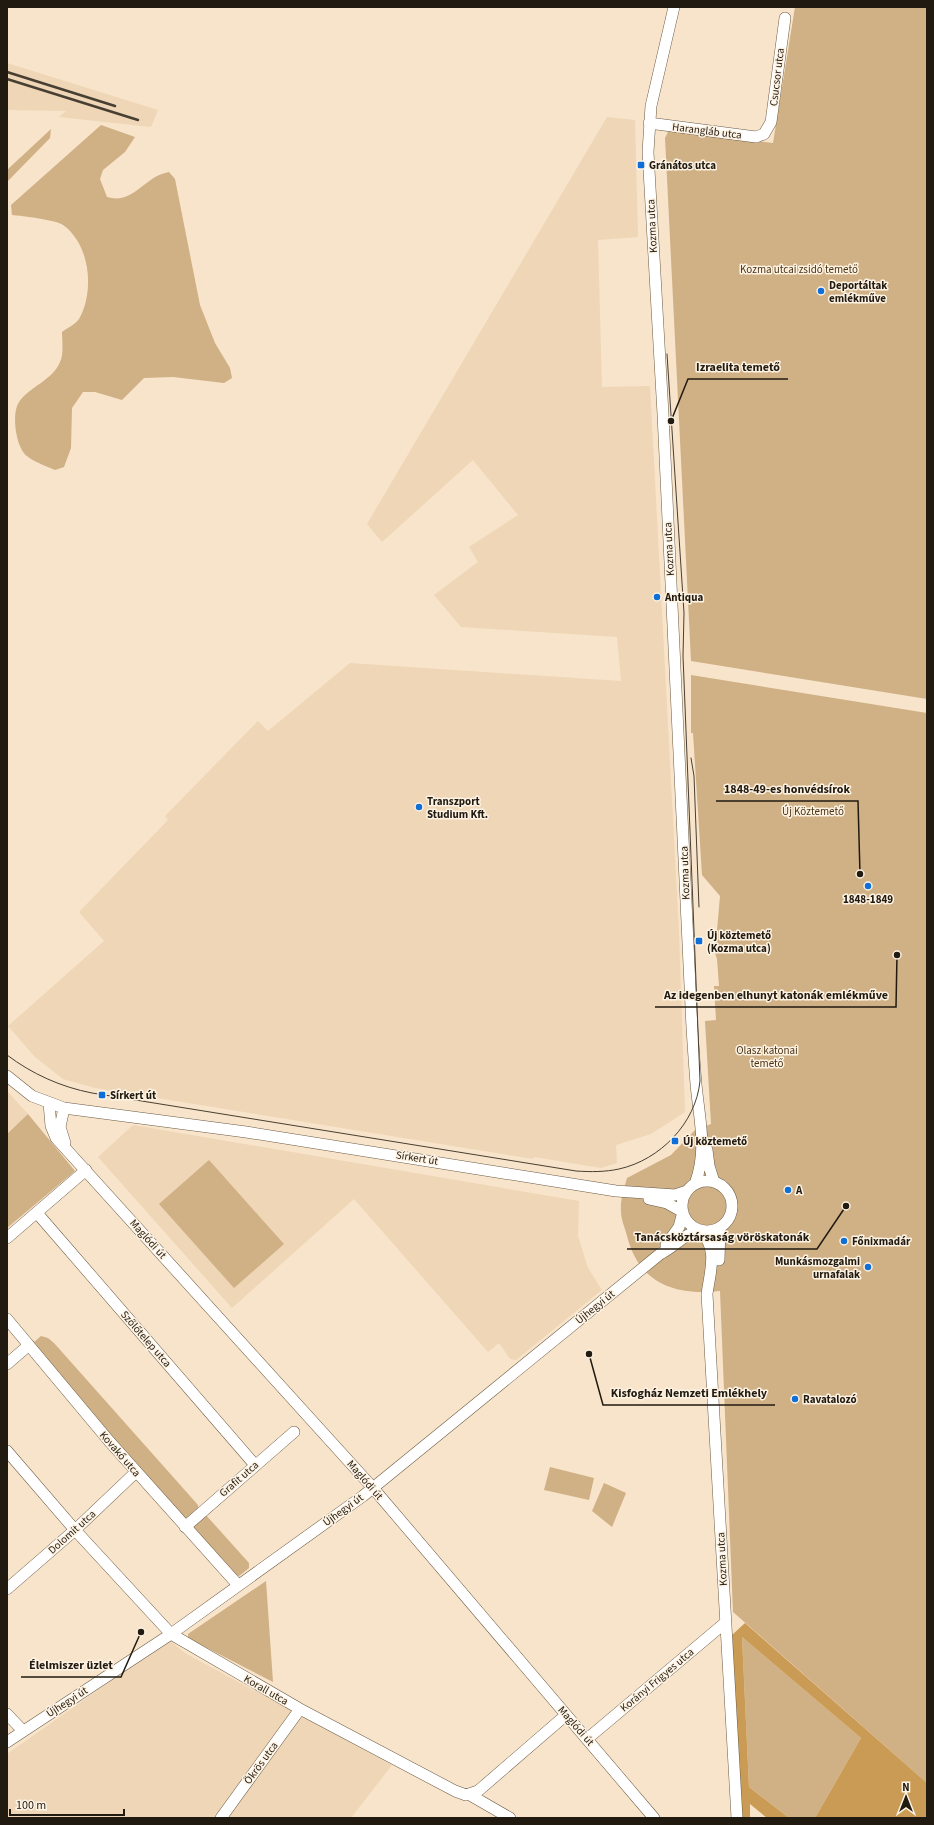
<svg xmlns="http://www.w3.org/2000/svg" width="934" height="1825" viewBox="0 0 934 1825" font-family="'Source Sans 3',sans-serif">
<rect width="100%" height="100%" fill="#f8e4ca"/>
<!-- built -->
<path fill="#eed6b7" d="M7 63 158 110 151 127 59 117 66 111 7 110Z
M607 117 635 120 638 237 598 240 602 387 650 386 679 932 685 1112 651 1134 616 1145 617 1163 601 1168 534 1157 533 1159 95 1088 63 1079 35 1057 8 1026 104 941 79 912 168 820 165 816 258 721 268 731 350 663 621 681 617 637 461 627 434 595 478 562 469 547 518 515 473 460 382 542 367 524Z
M7 1091 28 1114 7 1134Z
M133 1125 579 1201 578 1236 588 1268 602 1290 516 1360 510 1359 499 1343 488 1352 354 1199 232 1308 98 1157Z
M169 1640 185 1653 392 1765 351 1818H7V1754Z"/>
<!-- green -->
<path fill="#d0b085" d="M795 7H927V699L691 661 665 138 669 130 773 143Z
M101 125 135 137 125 152 103 170 100 179 107 197C134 205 144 176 169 172L175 179 200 305 215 343 230 368 232 378 224 383 173 377 144 378 122 400 95 392H83L72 408 71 448 64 467 55 470C46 466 34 462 27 456 16 448 11 414 19 402 29 387 53 380 60 362 64 354 62 341 62 332 67 328 76 324 79 319 95 291 90 244 63 225 57 220 22 216 12 215L11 205Z
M51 129 50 138 7 182V170Z
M691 675 927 713V1783L733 1612 720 1291C674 1296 639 1283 627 1236 625 1228 621 1219 621 1212 620 1200 624 1189 627 1178L671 1155 695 1130 711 1124 705 1021 716 1020 714 986H719L717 959 715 953 720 896 702 875 693 733H691Z
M28 1114 75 1171 7 1228V1134Z
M209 1160 284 1244 234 1288 159 1204Z
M41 1336 48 1338 54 1343 198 1505V1509L189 1518H185L130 1458 33 1343Z
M550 1467 594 1478 589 1500 544 1490Z
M604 1483 626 1493 612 1527 592 1511Z
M205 1514 249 1563V1568L239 1576 235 1575 192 1528Z
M266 1581 273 1682 188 1638V1634Z
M742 1637 861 1738 815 1818H789L749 1787Z"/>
<!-- forest -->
<path fill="#ca9b54" d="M745 1623 927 1783V1818H815L861 1738 742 1637 749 1787 789 1818H767L750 1804V1818H741L732 1635Z"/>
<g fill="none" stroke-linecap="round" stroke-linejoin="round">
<defs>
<path id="minor" d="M674 7 651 106 648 152 663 414 691 1007C692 1033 694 1058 696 1084 699 1118 708 1150 695 1184
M649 123 756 137 764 134 771 122 785 18
M7 1076 32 1096 64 1108 246 1132 616 1191 675 1195 687 1191
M49 1103 51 1126 56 1138 373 1488 654 1818
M64 1108 60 1127 65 1143
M707 1150 709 1166 714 1182
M682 1206a25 25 0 1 1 50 0a25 25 0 1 1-50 0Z
M649 1199 667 1203 683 1212
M37 1213 255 1465
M700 1230C719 1249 710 1271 707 1294L737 1818
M7 1238 86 1170
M666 1245 679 1227 683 1212
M719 1260 720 1227
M7 1319 109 1441 238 1585
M7 1364 29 1345
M7 1451 75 1530 171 1634 300 1709 455 1791 466 1795 478 1791 566 1715
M185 1527 294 1432
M7 1589 75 1530 136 1472
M7 1714 23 1731
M587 1739 726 1622
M7 1742 171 1634 363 1496 660 1254C676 1246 682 1235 700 1230
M470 1795 510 1818
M221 1818 300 1709"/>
</defs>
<!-- minor casing -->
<use href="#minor" stroke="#6b5b44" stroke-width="12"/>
<!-- minor -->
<use href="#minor" stroke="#fff" stroke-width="11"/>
<!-- tram -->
<path stroke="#483f33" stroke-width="1" d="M691 758 694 776 699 907
M7 1055C32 1074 61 1087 92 1093L576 1171C591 1172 605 1172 619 1169 660 1160 696 1123 700 1081L683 656 684 613 667 354"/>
<!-- rail -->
<path stroke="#483f33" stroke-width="2.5" d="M7 72 115 106
M7 79 138 120"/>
</g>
<!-- markers -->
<g fill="#0d6fd7" stroke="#fef3e3" stroke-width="1.5">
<rect x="637" y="161" width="8" height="8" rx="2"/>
<circle cx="821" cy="291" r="4"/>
<circle cx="657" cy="597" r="4"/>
<circle cx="419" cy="807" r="4"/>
<circle cx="868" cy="886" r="4"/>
<rect x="695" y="937" width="8" height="8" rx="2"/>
<rect x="98" y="1091" width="8" height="8" rx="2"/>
<rect x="671" y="1137" width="8" height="8" rx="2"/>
<circle cx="788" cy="1190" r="4"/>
<circle cx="844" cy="1241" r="4"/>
<circle cx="868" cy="1267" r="4"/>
<circle cx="795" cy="1399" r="4"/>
</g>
<g text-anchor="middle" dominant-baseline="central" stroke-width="3" stroke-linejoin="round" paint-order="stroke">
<!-- street labels -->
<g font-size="11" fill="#211a11" stroke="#fef3e3">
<text transform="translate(777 77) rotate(-83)">Csucsor utca</text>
<text transform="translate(707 131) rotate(7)">Harangláb utca</text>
<text transform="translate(652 226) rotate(-93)">Kozma utca</text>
<text transform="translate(669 549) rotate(-93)">Kozma utca</text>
<text transform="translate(685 873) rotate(-92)">Kozma utca</text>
<text transform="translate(417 1158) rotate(9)">Sírkert út</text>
<text transform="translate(148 1239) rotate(48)">Maglódi út</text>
<text transform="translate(595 1307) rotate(-39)">Újhegyi út</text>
<text transform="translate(146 1339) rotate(49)">Szőlőtelep utca</text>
<text transform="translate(120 1454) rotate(49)">Kovakő utca</text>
<text transform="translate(239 1479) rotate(-41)">Grafit utca</text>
<text transform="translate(365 1480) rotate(49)">Maglódi út</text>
<text transform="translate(343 1510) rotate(-36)">Újhegyi út</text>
<text transform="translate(72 1532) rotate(-42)">Dolomit utca</text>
<text transform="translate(722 1559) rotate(-93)">Kozma utca</text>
<text transform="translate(657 1680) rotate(-40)">Korányi Frigyes utca</text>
<text transform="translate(266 1690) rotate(30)">Korall utca</text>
<text transform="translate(67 1702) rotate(-33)">Újhegyi út</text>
<text transform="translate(576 1726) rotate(49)">Maglódi út</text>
<text transform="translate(261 1763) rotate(-54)">Ökrös utca</text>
</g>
<!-- poi labels -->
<g font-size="11" font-weight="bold" fill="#211a11" stroke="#fef3e3" text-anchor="start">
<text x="649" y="165">Gránátos utca</text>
<text x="829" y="285">Deportáltak<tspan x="829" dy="13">emlékműve</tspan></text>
<text x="665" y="597">Antiqua</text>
<text x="427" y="801">Transzport<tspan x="427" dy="13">Studium Kft.</tspan></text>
<text x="868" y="899" text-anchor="middle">1848-1849</text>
<text x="707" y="935">Új köztemető<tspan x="707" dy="13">(Kozma utca)</tspan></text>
<text x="110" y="1095">Sírkert út</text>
<text x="683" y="1141">Új köztemető</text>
<text x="796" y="1190">A</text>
<text x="852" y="1241">Főnixmadár</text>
<text x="860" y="1261" text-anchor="end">Munkásmozgalmi<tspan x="860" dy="13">urnafalak</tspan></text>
<text x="803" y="1399">Ravatalozó</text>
</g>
<!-- park labels -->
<g font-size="11" fill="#483314" stroke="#fef3e3">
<text x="799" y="269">Kozma utcai zsidó temető</text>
<text x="813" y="811">Új Köztemető</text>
<text x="767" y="1050">Olasz katonai<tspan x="767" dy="13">temető</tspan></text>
</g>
</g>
<!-- callouts -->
<path fill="none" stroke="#211a11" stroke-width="1.5" d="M671 421L688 379H788M860 874L858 801H716M897 955L896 1007H655M846 1206L817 1249H627M589 1354L603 1405H775M141 1632L121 1677H21"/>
<g fill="#211a11" stroke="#fef3e3" stroke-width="1.5">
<circle cx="671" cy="421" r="4"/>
<circle cx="860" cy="874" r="4"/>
<circle cx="897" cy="955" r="4"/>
<circle cx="846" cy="1206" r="4"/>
<circle cx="589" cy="1354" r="4"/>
<circle cx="141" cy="1632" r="4"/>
</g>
<g font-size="12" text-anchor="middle" font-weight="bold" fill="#211a11" stroke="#fef3e3" stroke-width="3" stroke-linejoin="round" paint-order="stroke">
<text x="738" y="371">Izraelita temető</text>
<text x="787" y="793">1848-49-es honvédsírok</text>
<text x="776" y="999">Az idegenben elhunyt katonák emlékműve</text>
<text x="722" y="1241">Tanácsköztársaság vöröskatonák</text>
<text x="689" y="1397">Kisfogház Nemzeti Emlékhely</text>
<text x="71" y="1669">Élelmiszer üzlet</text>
</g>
<!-- border -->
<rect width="934" height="1825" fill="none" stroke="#211a11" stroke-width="16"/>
<!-- north arrow -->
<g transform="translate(906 1797)" stroke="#fef3e3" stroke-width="3" paint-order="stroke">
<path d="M0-3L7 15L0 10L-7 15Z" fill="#211a11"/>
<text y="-6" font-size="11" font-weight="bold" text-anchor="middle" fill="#211a11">N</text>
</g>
<!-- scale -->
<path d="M10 1809v6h114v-6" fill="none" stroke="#211a11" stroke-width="2"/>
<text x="16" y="1809" font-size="12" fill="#211a11" stroke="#fef3e3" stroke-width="3" paint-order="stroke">100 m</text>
</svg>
